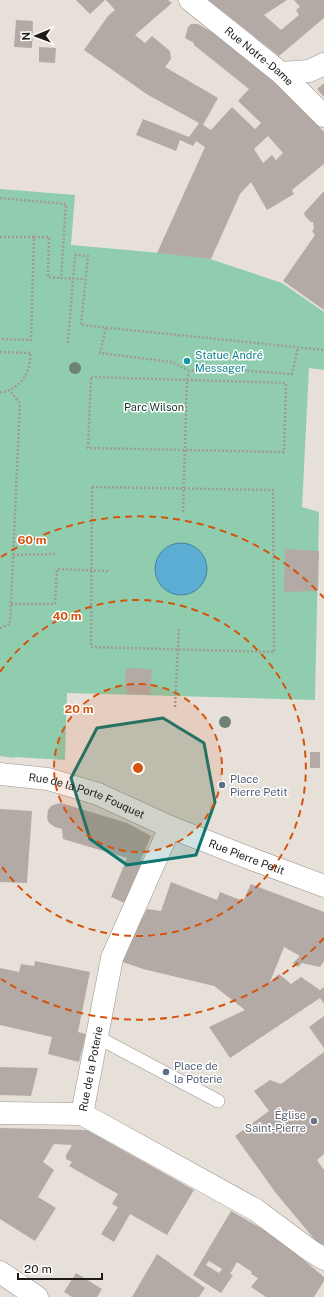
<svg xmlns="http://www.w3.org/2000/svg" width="324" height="1297" viewBox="0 0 324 1297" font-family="'Public Sans',sans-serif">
<rect width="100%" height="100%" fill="#e7e0d9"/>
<!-- green -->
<path fill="#8fcdae" d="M0 189 75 195 71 245 183 255 210 259 282 283 324 312V370L309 368 302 507 319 512 315 700 67 693 65 760 15 757V758L0 756Z"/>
<!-- water -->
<path fill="#5cadd4" stroke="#49829c" d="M155 569a26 26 0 1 1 52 0a26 26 0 1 1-52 0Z"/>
<!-- building -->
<path fill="#b3aaa5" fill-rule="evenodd" d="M76 0H105L90 14Z
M106 0H168L172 3 135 35 145 43 152 36 170 51 171 59 165 67 218 98 203 125 211 130 232 107 255 129 261 123 238 101 249 89 194 45V43L185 38 188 27 191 24H198L224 39 289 93 324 132V164L292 190 294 194 267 210 251 182 240 194 211 259 157 253 205 147 196 141 193 146 180 140 176 151 136 135 143 119 189 137 199 123 148 95 84 50 108 16 115 10ZM268 136 283 153 276 160 272 155 263 163 254 149Z
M208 0H287L264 15 281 30 299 15 296 10 300 7 294 0H324V18L279 56Z
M16 20 33 21 32 48 14 47Z
M39 47 56 48 55 63 39 62Z
M324 83V97L317 89Z
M324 191V310L283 281 315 235 312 231 314 229 313 222H311L305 216 304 213Z
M285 549 319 551 318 591 284 592Z
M126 668 152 669 150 695 127 694V689H125Z
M310 752H320V768H310Z
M61 803 127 823 151 836 141 860 146 862 129 905 111 897 127 858 63 839 62 829 55 827 49 823 47 818 48 810 51 806 56 804Z
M0 809 32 811 27 883 0 882Z
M171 882 217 900 220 892 243 901 251 884 324 912V961L320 967 302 963 298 967 293 963 300 956 284 947 270 982 279 974 291 984 301 977 320 990 324 987V1004L320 998 230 1058 209 1027 245 1010 214 986 143 969 120 961 147 909 161 911Z
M35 961 90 972 78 1032 86 1034 79 1062 48 1054 52 1037 0 1025V968L19 972 21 964 34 966Z
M324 1016V1048L309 1027Z
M324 1052V1154L317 1160 323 1169H324V1246H320L275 1192 235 1136 269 1111 254 1091 270 1080 281 1084Z
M0 1067 38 1068 31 1096 0 1095Z
M0 1128 87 1130 194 1190 167 1235 130 1214 114 1242 101 1234 118 1207 112 1204 118 1194 69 1166 72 1162 66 1159V1155L72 1145 54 1144 43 1162 54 1170 38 1197 56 1208 35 1241 0 1219Z
M231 1211 275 1236 324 1277V1281L314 1297H266L251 1287 258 1278 251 1274 252 1272 237 1262 230 1274 233 1275 221 1293 193 1275ZM209 1261 222 1269 219 1273 206 1265Z
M157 1254 205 1288 199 1297H132Z
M76 1273 102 1289 97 1297H72L64 1292Z"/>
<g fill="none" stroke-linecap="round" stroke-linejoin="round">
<defs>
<path id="service" d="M97 1037 218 1101"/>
<g id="minor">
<path id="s1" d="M190 0 281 73 324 116"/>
<path d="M281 73 309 71 324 64"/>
<path id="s2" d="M0 774 48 779 98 794 170 827 249 858 324 886"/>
<path d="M0 1113 82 1114 256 1210 311 1251 324 1259"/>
<path id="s3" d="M82 1114 112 958 170 827"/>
</g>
<path id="secondary" d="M0 1272 37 1297"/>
</defs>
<!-- service casing -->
<use href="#service" stroke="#9b958e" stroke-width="14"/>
<!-- minor casing -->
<use href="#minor" stroke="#9b958e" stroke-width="23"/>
<!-- secondary casing -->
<use href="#secondary" stroke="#9b958e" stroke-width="23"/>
<!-- path -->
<path stroke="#a09b95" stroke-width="2.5" stroke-dasharray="2 2" stroke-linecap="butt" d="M0 198 66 204 61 278 85 279
M0 237H34L31 340 0 339
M34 237H49L48 277 61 278
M106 328 100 353 172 362 189 371
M68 343 75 255 88 256 81 325 324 350
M0 352 31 353C30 358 30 364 28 369 25 380 13 392 0 392
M91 377 286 383 284 452 88 448Z
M92 487 273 490 274 652 91 647Z
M183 512 187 380 189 371 207 368 292 374 298 347
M13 555 55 554
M11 604H55L57 569 109 571
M0 628 10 624 20 403 9 390
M175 707 179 627"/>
<!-- service -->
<use href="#service" stroke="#fff" stroke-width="13"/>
<!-- minor -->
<use href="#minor" stroke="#fff" stroke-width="22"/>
<!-- secondary -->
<use href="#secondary" stroke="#fff" stroke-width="22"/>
</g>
<!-- trees -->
<g fill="#6f8074">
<circle cx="75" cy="368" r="6"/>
<circle cx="225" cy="722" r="6"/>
</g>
<!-- marked area -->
<path fill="#0f766e" fill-opacity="0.2" stroke="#0f766e" stroke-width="3" stroke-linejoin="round" d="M163 718 204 743 215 802 196 855 127 865 90 839 71 778 97 728Z"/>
<!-- distance rings -->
<circle cx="138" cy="768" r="84" fill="#d4530d" fill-opacity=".12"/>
<g fill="none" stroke="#d4530d" stroke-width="2" stroke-dasharray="7 5">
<circle cx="138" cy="768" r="84"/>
<path d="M0 672A168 168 0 1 1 0 864"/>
<path d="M324 938A252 252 0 0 1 1 979M1 557A252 252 0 0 1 324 598"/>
</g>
<!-- markers -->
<circle fill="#0f9aa8" stroke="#fff" stroke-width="1.5" cx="187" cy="361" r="4"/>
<g fill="#5c6f8a" stroke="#fff" stroke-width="1.5">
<circle cx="222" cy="785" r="4"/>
<circle cx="166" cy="1072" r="4"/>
</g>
<circle fill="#6b7280" stroke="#fff" stroke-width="1.5" cx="314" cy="1121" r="4"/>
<g text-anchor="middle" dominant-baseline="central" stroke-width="3" stroke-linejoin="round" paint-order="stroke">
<!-- street labels -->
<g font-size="11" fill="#1e1c19" stroke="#fff">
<text stroke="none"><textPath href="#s1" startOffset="89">Rue Notre-Dame</textPath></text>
<text stroke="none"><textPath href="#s2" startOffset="90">Rue de la Porte Fouquet</textPath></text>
<text stroke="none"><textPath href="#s2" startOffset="262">Rue Pierre Petit</textPath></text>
<text stroke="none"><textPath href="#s3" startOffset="46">Rue de la Poterie</textPath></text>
</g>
<!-- culture labels -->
<g font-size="11" fill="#0d838f" stroke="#fff" text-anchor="start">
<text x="195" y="355">Statue André<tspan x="195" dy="13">Messager</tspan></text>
</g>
<!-- park labels -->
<g font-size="11" fill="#0d3122" stroke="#fff">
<text x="154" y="407">Parc Wilson</text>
</g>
<!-- service labels -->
<g font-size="11" fill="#4e5e75" stroke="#fff" text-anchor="start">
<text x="230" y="779">Place<tspan x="230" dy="13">Pierre Petit</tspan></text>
<text x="174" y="1066">Place de<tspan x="174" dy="13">la Poterie</tspan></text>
</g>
<!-- worship labels -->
<g font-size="11" fill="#5b616d" stroke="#fff" text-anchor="end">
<text x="306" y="1115">Église<tspan x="306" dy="13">Saint-Pierre</tspan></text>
</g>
</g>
<circle cx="138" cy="768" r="6" fill="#d4530d" stroke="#fff" stroke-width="2"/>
<g font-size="12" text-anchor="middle" font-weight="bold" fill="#d4530d" stroke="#fff" stroke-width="3" stroke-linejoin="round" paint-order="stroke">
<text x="32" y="544">60 m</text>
<text x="67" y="620">40 m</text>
<text x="79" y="713">20 m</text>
</g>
<!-- north arrow -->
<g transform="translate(36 36) rotate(269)" stroke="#ffffff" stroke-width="3" paint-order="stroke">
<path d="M0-3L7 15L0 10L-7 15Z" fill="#1e1c19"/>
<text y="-6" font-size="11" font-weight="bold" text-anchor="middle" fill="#1e1c19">N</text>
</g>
<!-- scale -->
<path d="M18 1273v6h84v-6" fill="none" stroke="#1e1c19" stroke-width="2"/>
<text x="24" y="1273" font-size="12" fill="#1e1c19" stroke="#ffffff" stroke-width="3" paint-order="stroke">20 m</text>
</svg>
